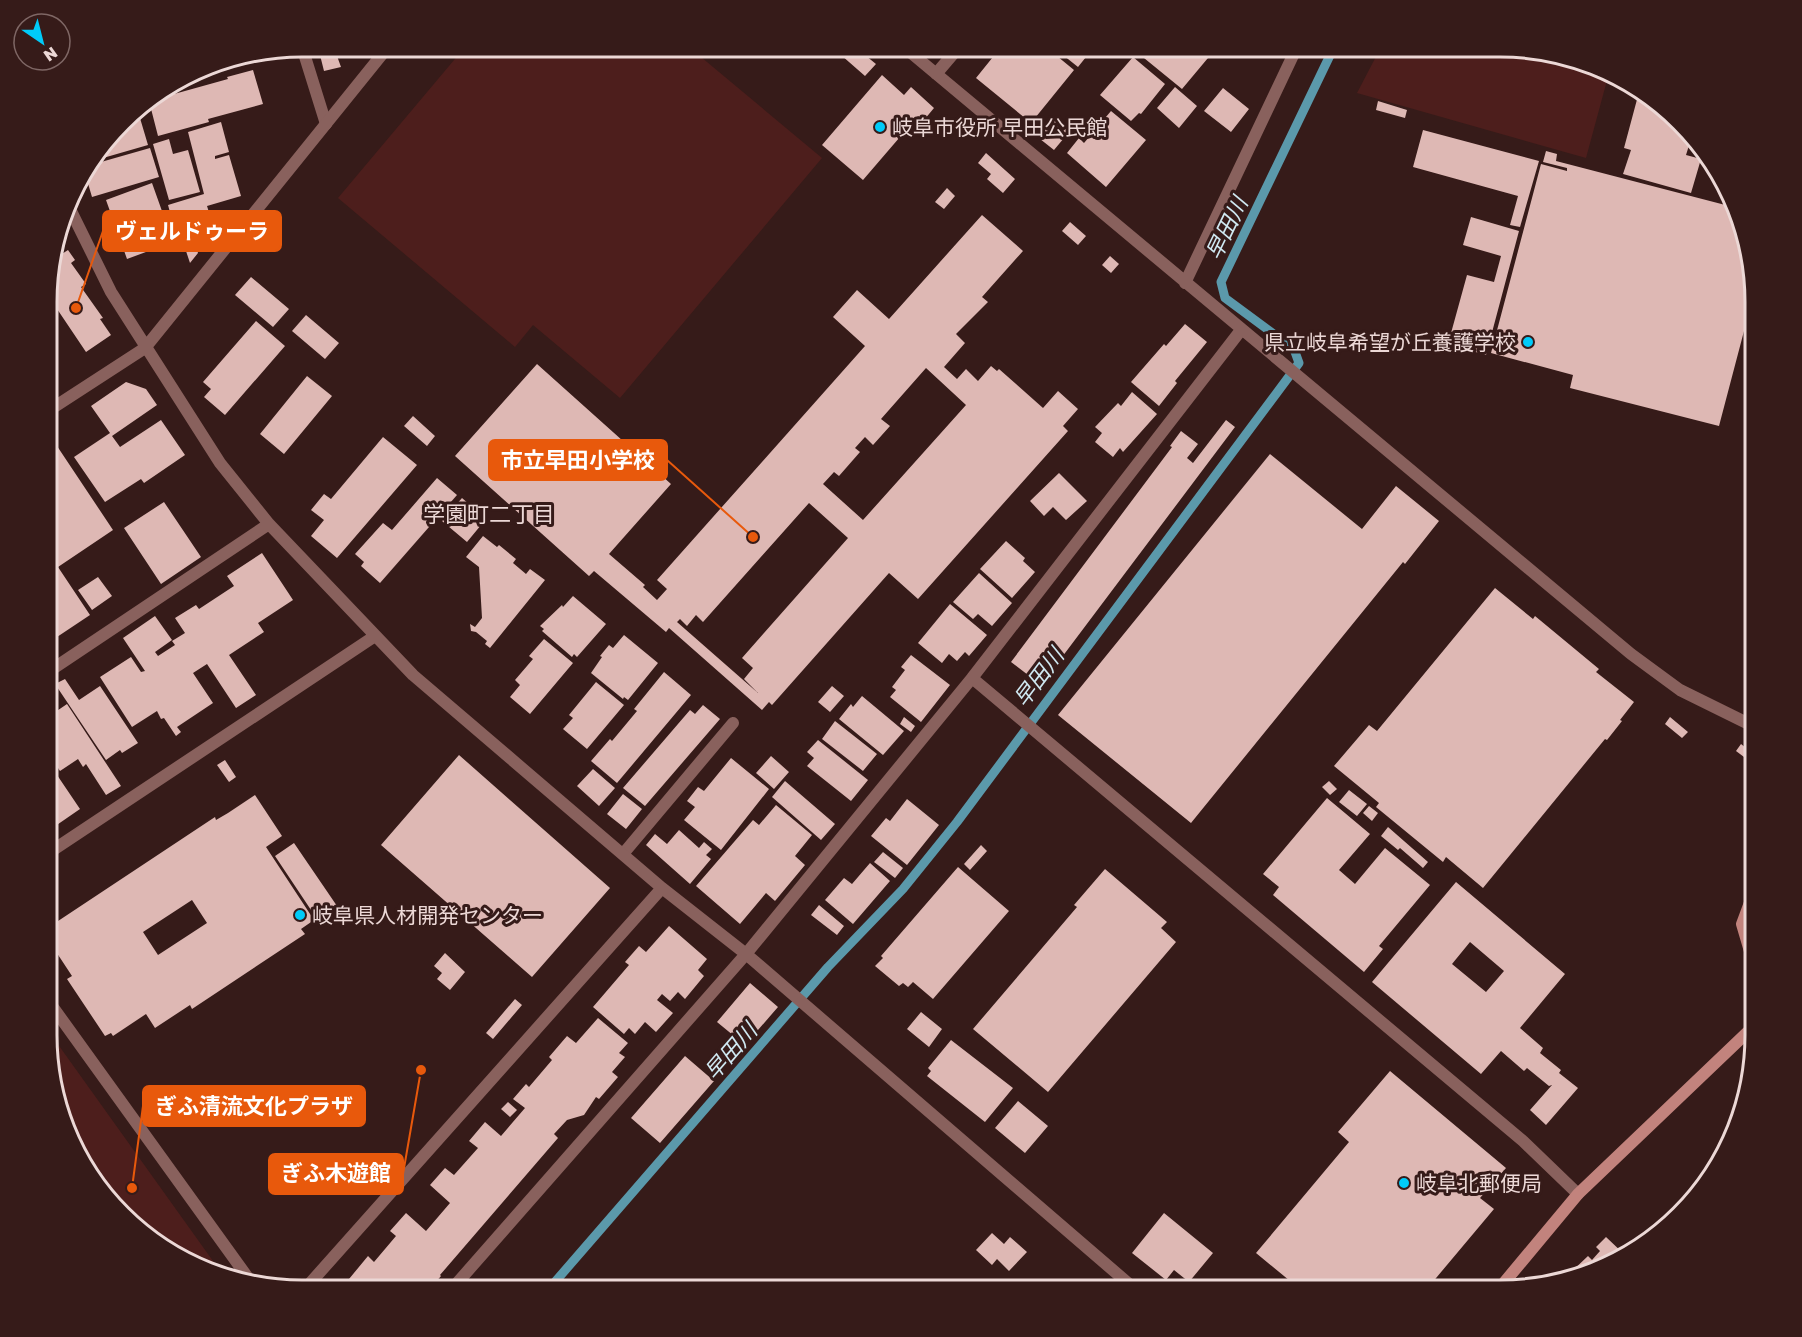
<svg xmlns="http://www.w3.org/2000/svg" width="1802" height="1337" viewBox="0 0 1802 1337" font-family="'Golos Text','Noto Sans JP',sans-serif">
<rect width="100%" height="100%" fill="#361b19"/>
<!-- green -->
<path fill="#4d1e1c" d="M465 47H689L822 158 620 398 533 325 515 347 338 198Z
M1381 47H1517L1598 66 1609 73 1586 158 1357 93Z
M47 1029 223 1275 204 1271 134 1227 73 1149 47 1052Z"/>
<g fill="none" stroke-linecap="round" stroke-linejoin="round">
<!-- stream -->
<path stroke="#5b99ab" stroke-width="9" d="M548 1290 828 967 903 889 957 822 1299 363 1294 349 1225 298 1221 282 1334 47"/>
</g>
<!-- building -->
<path fill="#deb8b4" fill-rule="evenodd" d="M318 47H355L356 51 337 56 341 67 324 71Z
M835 47H855L876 64 865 76 833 48Z
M1001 47H1046L1074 70 1031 123 976 78Z
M1053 47H1094L1078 67Z
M1153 47H1207L1213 52 1182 89 1144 58Z
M1133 57 1165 84 1141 114 1139 113 1131 121 1100 95Z
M253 70 263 104 208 119 209 122 158 136 149 101 228 79 227 77Z
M882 75 904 95 911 87 934 108 924 120 918 116 863 180 822 145Z
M1175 87 1197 106 1179 128 1157 108Z
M1223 88 1249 109 1231 132 1204 111Z
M1639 92 1668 110 1691 139 1686 155 1701 159 1691 193 1623 174 1631 150 1624 148Z
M1378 101 1407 110 1405 118 1376 110Z
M137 108 148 145 103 158 100 150Z
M1111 111 1146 140 1106 187 1067 153 1079 138 1084 143Z
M1051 117 1069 132 1054 150 1035 135Z
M221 122 229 152 215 156V159L229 155 241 196 207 206 215 231 178 242 168 205 204 194 188 132Z
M1423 130 1539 161 1520 227 1510 225 1518 196 1413 167Z
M169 139 173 154 188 150 200 192 169 200 153 144Z
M150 148 159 177 92 197 84 170 87 166Z
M1546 151 1557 154 1556 161 1733 207 1754 293 1719 426 1570 388 1573 375 1491 353 1541 164 1567 171V168L1543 162Z
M986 153 1015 179 1003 193 987 179 991 174 978 163Z
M152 183 173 242 127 259 106 200Z
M947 188 955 196 944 209 935 202Z
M982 215 1023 251 982 297 988 302 956 334 965 343 944 367 957 379 966 369 978 381 991 366 997 371 999 369 1043 408 1058 391 1078 409 1063 426 1068 431 918 599 889 573 772 705 769 702 762 710 669 628 666 632 594 571 589 576 455 456 537 364 671 484 609 554 645 585 643 587 657 600 667 589 657 580 865 346 833 317 857 290 889 319ZM926 368 966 405 863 520 823 484 834 472 839 476 860 452 855 448 865 437 873 445 890 426 881 419ZM809 503 848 538 742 658 753 668 744 679 758 693 677 622 680 619 687 626 696 615 703 622Z
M1471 217 1519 231 1486 355 1448 344 1467 275 1494 282 1501 256 1463 245Z
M1070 222 1086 236 1078 245 1062 231Z
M195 242 198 253 190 263 184 245Z
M68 250 75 260 71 263 86 284 81 287 103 318 100 319 111 335 86 352 49 297V268L51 261Z
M1110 256 1119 264 1111 273 1102 265Z
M251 277 289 309 273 327 235 295Z
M306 315 339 343 325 359 292 331Z
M256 321 285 346 225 415 204 397 211 389 203 382Z
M1185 324 1207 342 1175 381 1177 383 1159 406 1131 382 1164 344 1166 346Z
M307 376 332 396 284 454 260 434Z
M126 382 146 389 157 405 112 436 120 447 161 420 185 455 144 483 141 479 105 502 74 457 110 433 91 406Z
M1132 392 1157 414 1123 452 1120 448 1113 457 1095 442 1102 433 1095 427 1118 403 1121 406Z
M413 416 435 436 427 446 404 426Z
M1226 420 1235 427 1041 685 1011 662 1172 447 1170 446 1181 431 1198 444 1187 458 1193 463Z
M383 437 417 465 337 558 311 536 324 520 311 510 324 494 331 499Z
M55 443 113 530 58 567 90 615 48 643V564L54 561 48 554V448Z
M1270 454 1362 529 1396 486 1439 521 1405 564 1403 562 1191 823 1058 715Z
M1059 473 1087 501 1066 520 1053 507 1044 516 1030 501Z
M437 478 457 495 380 583 361 566 364 562 355 554 383 523 392 530Z
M462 498 486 519 467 542 442 521Z
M164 502 201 557 161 584 124 528Z
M483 536 497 547 499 545 516 559 513 563 526 574 530 569 545 580 490 648 485 644 487 641 476 632 471 631 470 624 475 627 482 618 479 567 466 557Z
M1006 541 1025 558 1023 561 1035 572 1012 598 980 569Z
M262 553 293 600 258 623 264 632 229 655 256 695 236 708 207 664 193 673 213 703 177 727 181 732 176 736 164 718 161 719 157 711 132 727 100 677 131 657 141 672 145 671 123 638 155 616 172 640 155 652 158 656 175 645 172 641 185 633 175 618 196 605 199 609 234 586 227 576Z
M979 573 1012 603 992 626 978 614 973 619 953 602Z
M98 577 112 596 92 610 78 590Z
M1495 588 1533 619 1535 616 1599 669 1596 672 1634 702 1620 720 1622 721 1607 740 1605 739 1483 888 1446 857 1443 862 1376 807 1379 803 1334 766 1369 725 1377 731Z
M573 596 606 624 577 657 574 654 572 657 542 631 544 629 540 626 562 605 563 607Z
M950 604 987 635 969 656 965 652 957 661 949 654 942 663 918 643Z
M624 635 658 663 628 700 624 697 623 699 591 673 602 657 600 656 609 645 613 648Z
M544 639 573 663 530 714 510 697 520 685 515 680 533 659 529 656Z
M911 655 950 685 921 722 890 697 896 690 892 687 905 670 901 667Z
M664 672 691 695 617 783 591 761 610 739 612 741 637 711 634 709Z
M65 679 79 700 100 686 138 743 122 753 120 750 106 760 55 684Z
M596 682 624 705 587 749 563 729 573 718 569 715Z
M832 686 844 696 830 712 818 702Z
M862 696 904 731 883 755 839 719 851 704 853 707Z
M67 704 121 786 106 795 86 764 83 767 78 759 60 771 48 753V717Z
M703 705 720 719 645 806 623 788 690 710 695 714Z
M904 717 915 726 911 732 900 724Z
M1670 717 1688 732 1682 738 1665 724Z
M835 721 877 754 863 771 822 739Z
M818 740 868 780 851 801 807 766 814 758 807 752Z
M1741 744 1755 755V759L1752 763 1736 751Z
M48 754 58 770 55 772 80 809 51 829 48 823Z
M459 755 610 888 532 977 381 845Z
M771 756 789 772 774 789 756 773Z
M731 758 769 789 721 850 684 820 695 807 687 801 698 787 704 791Z
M225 760 236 777 229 782 217 765Z
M593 769 615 788 599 806 577 786Z
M785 781 835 824 821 840 772 797Z
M1329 781 1337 789 1330 795 1322 787Z
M1349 790 1367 804 1357 816 1339 802Z
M623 794 642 809 626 829 607 814Z
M255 795 282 836 266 847 314 920 301 929 305 934 192 1009 190 1005 155 1028 146 1014 113 1036 111 1033 105 1036 67 979 72 976 47 938V934L51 932 49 927 215 817 216 820 228 813ZM192 900 207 923 158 955 143 932Z
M1327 798 1370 834 1339 870 1355 884 1385 848 1430 885 1379 946 1383 949 1364 972 1273 895 1279 887 1263 874Z
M907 799 939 825 907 865 871 836 886 818 890 821Z
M776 805 812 835 795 856 805 865 775 901 766 893 740 924 696 886 753 820 759 825Z
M1369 806 1378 813 1372 821 1363 813Z
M1388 827 1428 862 1423 868 1400 848 1398 850 1381 836Z
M679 830 699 848 704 842 712 849 706 855 711 859 690 884 646 845 655 834 667 844Z
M294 843 337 906 317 919 275 856Z
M981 845 987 851 970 870 964 864Z
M883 852 903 868 895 878 874 862Z
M870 863 890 881 853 924 825 900 844 878 852 884Z
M958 867 1009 911 933 999 913 982 908 987 903 983 899 986 875 966 883 958 881 956Z
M1105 869 1167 922 1161 928 1176 942 1048 1092 973 1029 1077 907 1074 905Z
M1456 882 1565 974 1520 1028 1543 1048 1540 1053 1561 1070 1559 1073 1578 1088 1546 1125 1530 1110 1552 1085 1549 1086 1527 1068 1524 1071 1501 1051 1481 1074 1372 982ZM1470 942 1504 971 1486 992 1452 964Z
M819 905 844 926 837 935 811 915Z
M669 926 707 959 698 970 704 976 685 999 678 992 670 1001 662 994 657 1000 673 1013 656 1032 645 1022 635 1034 629 1028 624 1034 593 1007 629 965 625 962 639 946 646 952Z
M445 953 465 972 450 990 437 979 442 973 434 966Z
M750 983 778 1007 745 1045 717 1022Z
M515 999 522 1005 493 1039 486 1033Z
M921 1012 942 1029 929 1047 907 1029Z
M598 1018 628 1043 619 1053 625 1057 612 1072 618 1077 599 1099 596 1097 584 1115 567 1120 554 1134 558 1138 440 1275 441 1276 429 1290H362L349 1279 368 1256 374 1262 396 1236 390 1231 406 1213 426 1231 450 1203 430 1185 445 1168 454 1175 478 1148 469 1141 485 1122 501 1136 525 1108 513 1099 526 1084 529 1087 552 1060 549 1057 567 1036 576 1043Z
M951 1040 1013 1088 985 1122 927 1076 931 1071 928 1068Z
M685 1056 714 1081 660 1143 631 1118Z
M1390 1071 1506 1168 1480 1198 1494 1209 1426 1290H1301L1256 1253 1349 1142 1338 1132Z
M1018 1101 1048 1126 1025 1153 995 1128Z
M508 1102 517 1110 510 1117 501 1109Z
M1164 1213 1213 1253 1189 1282 1174 1270 1166 1280 1132 1253Z
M992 1233 1004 1244 1010 1237 1027 1252 1009 1271 997 1259 992 1265 976 1250Z
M1606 1237 1625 1255 1613 1264 1569 1274 1588 1256 1592 1260 1600 1251 1596 1247Z"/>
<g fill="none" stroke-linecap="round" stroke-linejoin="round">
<!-- lane -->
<path stroke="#89615d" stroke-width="12" d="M302 47 326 124
M211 65 240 57
M623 854 733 723"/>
<!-- street -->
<path stroke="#89615d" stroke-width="12" d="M904 47 1631 654 1680 690 1755 727
M936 74 959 47
M69 207 111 292 220 463 269 524 413 675 662 888 746 954 1136 1290
M1185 283 1297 47
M48 411 145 348 388 47
M48 672 269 524
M972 678 1241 330
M47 854 375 636
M47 999 251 1282
M304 1290 662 888
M451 1290 746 954 972 678 1523 1141 1578 1194"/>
<!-- secondary -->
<path stroke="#c2837d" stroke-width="12" d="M1755 961 1752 958 1742 924 1755 889
M1498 1290 1578 1194 1755 1025"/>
</g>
<!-- markers -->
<g fill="#00cbf9" stroke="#361b19" stroke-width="2">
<circle cx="880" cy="127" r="6"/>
<circle cx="1528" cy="342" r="6"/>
<circle cx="300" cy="915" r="6"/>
<circle cx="1404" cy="1183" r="6"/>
</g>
<g text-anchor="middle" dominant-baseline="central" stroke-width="6" stroke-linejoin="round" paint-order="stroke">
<!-- poi labels -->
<g font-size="21" fill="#ecd8d6" stroke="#361b19" text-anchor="start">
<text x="892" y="127">岐阜市役所 早田公民館</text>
<text x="1516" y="342" text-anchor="end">県立岐阜希望が丘養護学校</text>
<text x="312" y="915">岐阜県人材開発センター</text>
<text x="1416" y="1183">岐阜北郵便局</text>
</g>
<!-- water labels -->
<g font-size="22" font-style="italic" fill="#d0e9f2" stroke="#361b19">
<text transform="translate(1226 228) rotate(-64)">早田川</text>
<text transform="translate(1038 677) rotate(-53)">早田川</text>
<text transform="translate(730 1051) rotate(-49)">早田川</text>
</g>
<!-- neighbourhood labels -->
<g font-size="22" fill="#ecd8d6" stroke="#361b19">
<text x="489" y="513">学園町二丁目</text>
</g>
</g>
<!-- crop -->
<path d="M0 0H1802V1337H0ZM302 57H1500A245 245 0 0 1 1745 302V1035A245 245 0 0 1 1500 1280H302A245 245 0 0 1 57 1035V302A245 245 0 0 1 302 57Z" fill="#361b19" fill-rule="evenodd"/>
<path fill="none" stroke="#ecd8d6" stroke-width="3" d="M302 57H1500A245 245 0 0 1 1745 302V1035A245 245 0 0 1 1500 1280H302A245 245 0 0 1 57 1035V302A245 245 0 0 1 302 57Z"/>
<!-- callouts -->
<path fill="none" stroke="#e8590c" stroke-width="2" d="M76 308L103 231M753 537L667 460M132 1188L143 1106M421 1070L403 1174"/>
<g fill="#e8590c" stroke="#361b19" stroke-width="2">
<circle cx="76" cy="308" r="6"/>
<circle cx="753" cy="537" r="6"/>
<circle cx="132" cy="1188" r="6"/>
<circle cx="421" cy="1070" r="6"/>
</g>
<g fill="#e8590c" stroke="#e8590c" stroke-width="2">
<rect x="103" y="211" width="178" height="40" rx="6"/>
<rect x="489" y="440" width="178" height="40" rx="6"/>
<rect x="143" y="1086" width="222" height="40" rx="6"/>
<rect x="269" y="1154" width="134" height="40" rx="6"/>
</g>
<g font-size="22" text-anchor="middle" font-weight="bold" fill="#fff">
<text x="192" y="239">ヴェルドゥーラ</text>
<text x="578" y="468">市立早田小学校</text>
<text x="254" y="1114">ぎふ清流文化プラザ</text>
<text x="336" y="1181">ぎふ木遊館</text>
</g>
<!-- north arrow -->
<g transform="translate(42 42) rotate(145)"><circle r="28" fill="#361b19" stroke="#7f6765" stroke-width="1.5"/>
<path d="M0-4.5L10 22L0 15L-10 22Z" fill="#00cbf9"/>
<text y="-9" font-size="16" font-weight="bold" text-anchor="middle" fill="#ecd8d6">N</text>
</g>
</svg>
